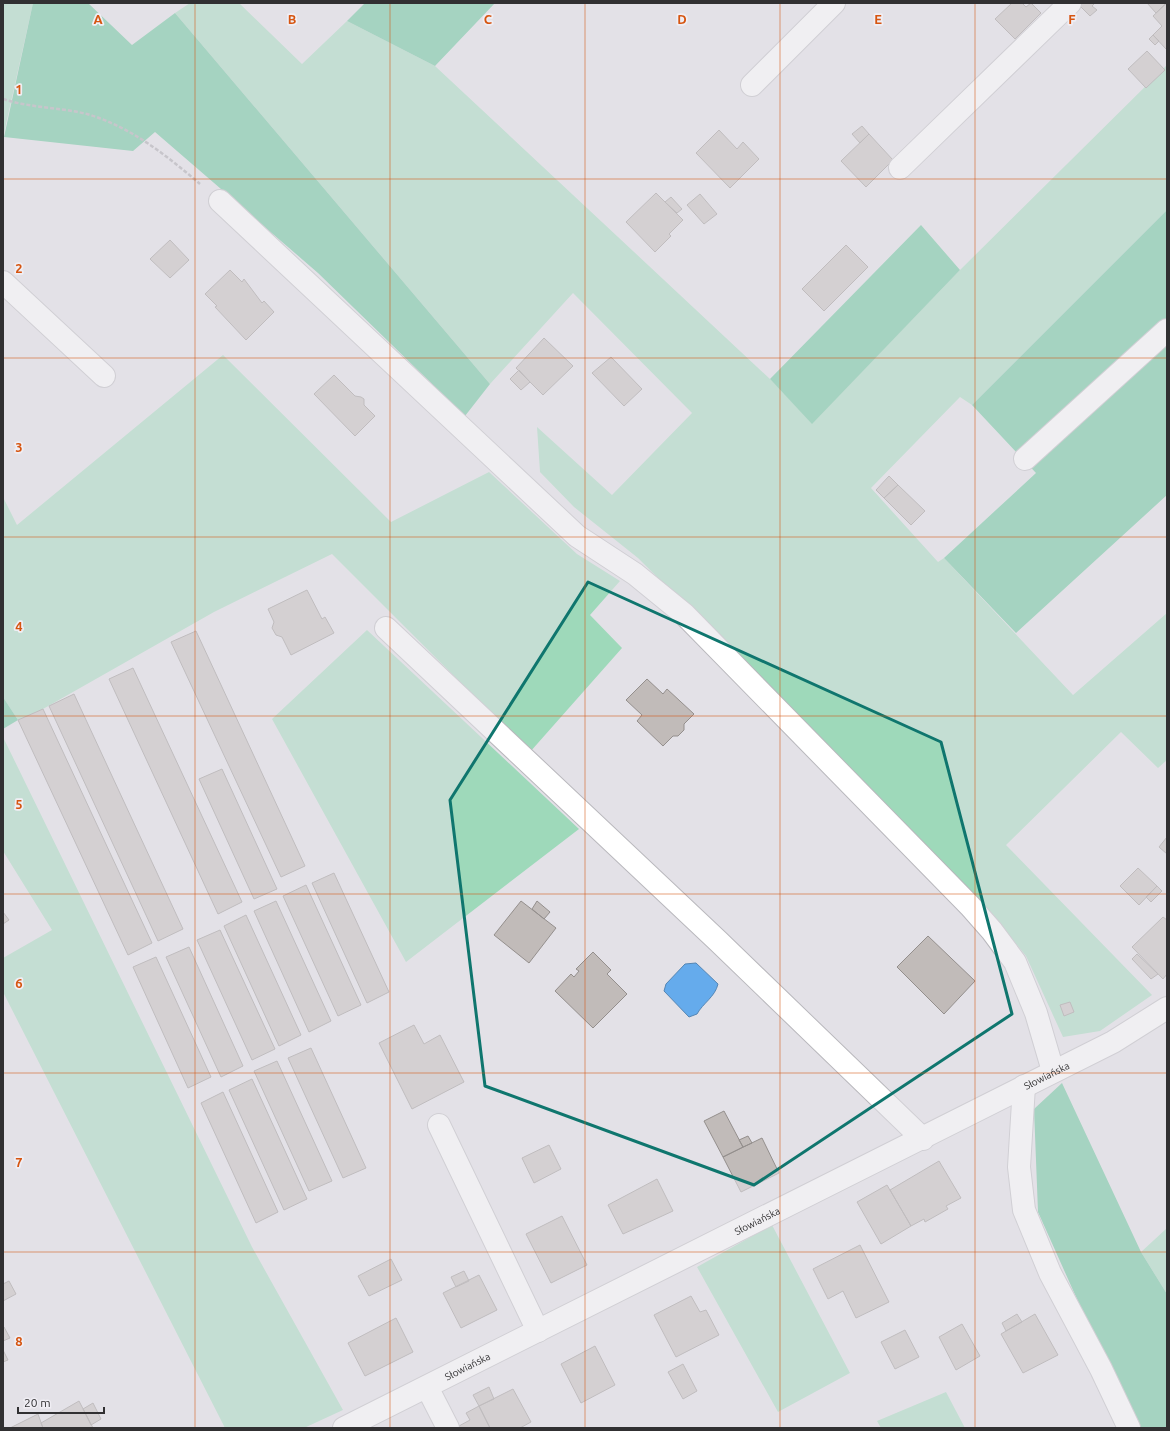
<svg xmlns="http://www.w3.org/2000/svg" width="1170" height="1431" viewBox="0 0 1170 1431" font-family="Ubuntu,sans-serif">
<rect width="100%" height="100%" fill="#e3e1e7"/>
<!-- green -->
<path fill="#9ed9ba" d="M3 3H33L3 138Z
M190 3H239L302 64 347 21 435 66 770 379 812 423 960 270 1167 65V210L972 405 960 397 871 488 938 562 944 558 1073 695 1167 613V760L1158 768 1121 732 1006 845 1152 995 1100 1031 1063 1037 1026 956 980 900 638 558 574 507 540 472 537 427 612 495 692 413 573 293 490 384 175 13Z
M223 355 391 522 489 472 577 554 620 581 590 615 622 648 530 752 332 554 214 612 43 709 18 720 3 697V497L17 525Z
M367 630 579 829 406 962 272 719Z
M3 737 252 1247 343 1410 304 1428H225L3 992V958L52 930 3 851Z
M772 1225 850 1373 778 1412 697 1267Z
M1167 1228V1294L1141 1252Z
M946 1392 965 1428H881L877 1421Z"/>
<!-- forest -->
<path fill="#5ac092" d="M33 3H88L132 45 175 13 490 384 465 416 318 273 155 132 133 151 4 137Z
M365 3H495L435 66 347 21Z
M1167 210V495L1016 633 944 558 1036 473 972 405Z
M921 225 960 270 812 424 770 379Z
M3 697 18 720 3 729Z
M1062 1083 1141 1252 1167 1294V1428H1139L1081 1308 1038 1212 1034 1109Z"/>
<!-- water -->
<path fill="#65abec" stroke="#5586b4" d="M696 963 718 984C715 997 703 1003 697 1014L689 1017 664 991 666 984 685 964Z"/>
<!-- building -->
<path fill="#c1bbb9" stroke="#948f8d" d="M1012 3H1022L1026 7 1031 3 1041 13 1015 39 995 19Z
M1083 3H1095L1092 6 1097 10 1090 16 1080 6Z
M1147 3H1166L1156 13Z
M1167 3V48L1166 49 1153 35 1162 26 1153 16Z
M1153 35 1159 41 1155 45 1149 39Z
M1147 51 1165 70 1146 88 1128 69Z
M862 126 869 134 860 143 852 134Z
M719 130 737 149 743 142 759 159 730 188 696 153Z
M869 134 893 160 866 187 841 161Z
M656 193 683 220 669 234 671 236 655 252 626 222Z
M700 194 717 214 704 224 687 205Z
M671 197 682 209 677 213 665 202Z
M170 240 189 260 170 278 150 259Z
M846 245 868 267 824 311 802 289Z
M230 270 242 282 244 279 262 303 264 301 274 312 246 340 215 307 217 306 205 294Z
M544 338 573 366 543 395 516 368Z
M611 357 642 389 624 406 592 373Z
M519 370 530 382 521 390 510 379Z
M334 375 355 396 361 397 364 399V405L375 416 355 436 314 394Z
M889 476 898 485 884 498 876 490Z
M898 485 925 511 911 525 884 498Z
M307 590 322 619 325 617 334 633 291 655 282 637 276 635 272 628 274 622 268 609Z
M196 631 305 866 281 877 171 642Z
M133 668 242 902 218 914 109 679Z
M647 679 663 694 667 689 694 714 684 724V730L678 736H673L663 746 637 721 642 715 626 700Z
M74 694 183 929 158 941 49 706Z
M43 709 152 943 128 955 18 720Z
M222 769 277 889 254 899 199 779Z
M1167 837V854L1159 847Z
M1138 868 1157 886 1139 905 1120 886Z
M334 873 389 992 367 1003 312 883Z
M306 885 361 1005 338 1016 283 896Z
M1157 886 1162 891 1151 902 1146 897Z
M276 901 331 1021 309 1032 254 911Z
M521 901 556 928 529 963 494 935Z
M537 901 550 912 544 919 532 909Z
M3 912 9 920 3 924Z
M246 915 301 1035 279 1046 224 926Z
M1163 917 1167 920V974L1163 979 1132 947Z
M220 930 275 1049 252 1060 197 940Z
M928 936 975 981 944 1014 897 967Z
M189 947 243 1066 221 1077 166 957Z
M593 952 611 970 607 974 627 994 593 1028 555 991 571 974 574 977 579 971 576 969Z
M1137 954 1158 974 1151 979 1132 959Z
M156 957 211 1077 188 1088 133 967Z
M1070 1002 1074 1012 1064 1016 1060 1005Z
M414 1025 424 1044 440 1035 464 1082 412 1109 379 1043Z
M311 1048 366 1168 343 1178 288 1058Z
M277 1061 332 1181 309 1191 254 1071Z
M252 1079 307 1199 284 1210 229 1090Z
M223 1092 278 1212 256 1223 201 1103Z
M724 1111 743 1147 723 1157 704 1121Z
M748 1136 752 1143 743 1147 739 1140Z
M762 1138 779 1173 741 1192 723 1157Z
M549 1145 561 1169 534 1183 522 1158Z
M939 1161 961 1198 946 1206 948 1209 925 1222 924 1219 911 1226 890 1190Z
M657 1179 673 1211 623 1234 608 1205Z
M887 1185 911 1226 881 1244 857 1202Z
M562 1216 587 1265 551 1283 526 1234Z
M860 1245 889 1302 856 1318 843 1291 828 1299 813 1269Z
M391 1259 402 1280 369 1296 358 1276Z
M464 1271 469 1281 456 1287 451 1277Z
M479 1275 497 1310 461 1328 443 1293Z
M9 1281 16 1294 3 1301V1284Z
M691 1296 700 1312 706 1310 719 1335 676 1357 654 1315Z
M1017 1314 1022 1322 1006 1331 1002 1323Z
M1035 1314 1058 1355 1023 1373 1001 1334Z
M396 1318 413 1352 365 1376 348 1343Z
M962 1324 980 1356 956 1370 939 1337Z
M4 1327 10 1338 3 1341V1328Z
M905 1330 919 1357 895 1369 881 1342Z
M595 1346 615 1385 581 1403 561 1364Z
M3 1350 8 1360 3 1362Z
M683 1364 697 1391 683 1399 668 1372Z
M489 1387 494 1399 479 1406 473 1395Z
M513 1389 531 1422 520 1428H490L479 1406Z
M79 1401 93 1428H43L41 1423Z
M93 1403 101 1419 91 1425 83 1409Z
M479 1406 490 1428H459V1426L470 1420 466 1413Z
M38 1414 43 1428H10Z"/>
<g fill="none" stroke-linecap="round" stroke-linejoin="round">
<defs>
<g id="minor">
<path d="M752 85 834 3"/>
<path d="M900 168 1070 3"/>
<path d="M220 201 577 536 635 574 684 614 970 906 992 931 1015 962 1036 1013 1053 1071"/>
<path d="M3 282 104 376"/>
<path d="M1025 459 1167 330"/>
<path d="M386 628 718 941 923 1139"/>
<path d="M1024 1086 1019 1167 1024 1210 1050 1273 1101 1369 1129 1428"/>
<path d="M439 1125 538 1331"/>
<path d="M427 1387 448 1428"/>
<path id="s1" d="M344 1428 1113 1042 1167 1008"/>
</g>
</defs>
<!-- minor casing -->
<use href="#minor" stroke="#b9b8bd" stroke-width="24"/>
<!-- path -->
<path stroke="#a5a3a8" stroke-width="2.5" stroke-dasharray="4 2" stroke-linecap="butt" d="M3 99C30 108 59 107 87 114 131 127 166 155 200 184"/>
<!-- minor -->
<use href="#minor" stroke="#fff" stroke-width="22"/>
</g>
<!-- marked area -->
<path d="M0 0H1170V1431H0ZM588 582 941 742 1012 1014 754 1185 485 1086 450 800Z" fill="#e3e1e7" fill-opacity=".55" fill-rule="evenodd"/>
<path fill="none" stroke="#0f766e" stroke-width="3" stroke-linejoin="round" d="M588 582 941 742 1012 1014 754 1185 485 1086 450 800Z"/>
<!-- grid -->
<path fill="none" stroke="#d65510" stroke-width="1" stroke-opacity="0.55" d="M195 3V1428M390 3V1428M585 3V1428M780 3V1428M975 3V1428M3 179H1167M3 358H1167M3 537H1167M3 716H1167M3 894H1167M3 1073H1167M3 1252H1167"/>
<g text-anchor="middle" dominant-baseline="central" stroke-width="3.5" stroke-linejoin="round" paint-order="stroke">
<!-- street labels -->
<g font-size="10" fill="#313032" stroke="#f0eef4">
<text stroke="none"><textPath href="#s1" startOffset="786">Słowiańska</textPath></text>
<text stroke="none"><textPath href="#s1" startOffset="462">Słowiańska</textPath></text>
<text stroke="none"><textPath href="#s1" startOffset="138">Słowiańska</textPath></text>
</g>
</g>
<g font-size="13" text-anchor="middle" font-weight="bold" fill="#d65510" stroke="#f0eef4" stroke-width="3.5" stroke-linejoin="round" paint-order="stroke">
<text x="98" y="24">A</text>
<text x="292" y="24">B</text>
<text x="488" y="24">C</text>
<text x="682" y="24">D</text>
<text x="878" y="24">E</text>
<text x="1072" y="24">F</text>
<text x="19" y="94">1</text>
<text x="19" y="273">2</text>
<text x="19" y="452">3</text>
<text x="19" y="631">4</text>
<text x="19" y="809">5</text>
<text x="19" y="988">6</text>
<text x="19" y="1167">7</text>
<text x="19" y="1346">8</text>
</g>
<!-- border -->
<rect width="1170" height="1431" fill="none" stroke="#313032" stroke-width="8"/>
<!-- scale -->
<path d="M18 1407v6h86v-6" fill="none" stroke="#313032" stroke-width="2"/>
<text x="24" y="1407" font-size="12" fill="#313032" stroke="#f0eef4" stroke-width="3" paint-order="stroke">20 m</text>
</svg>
